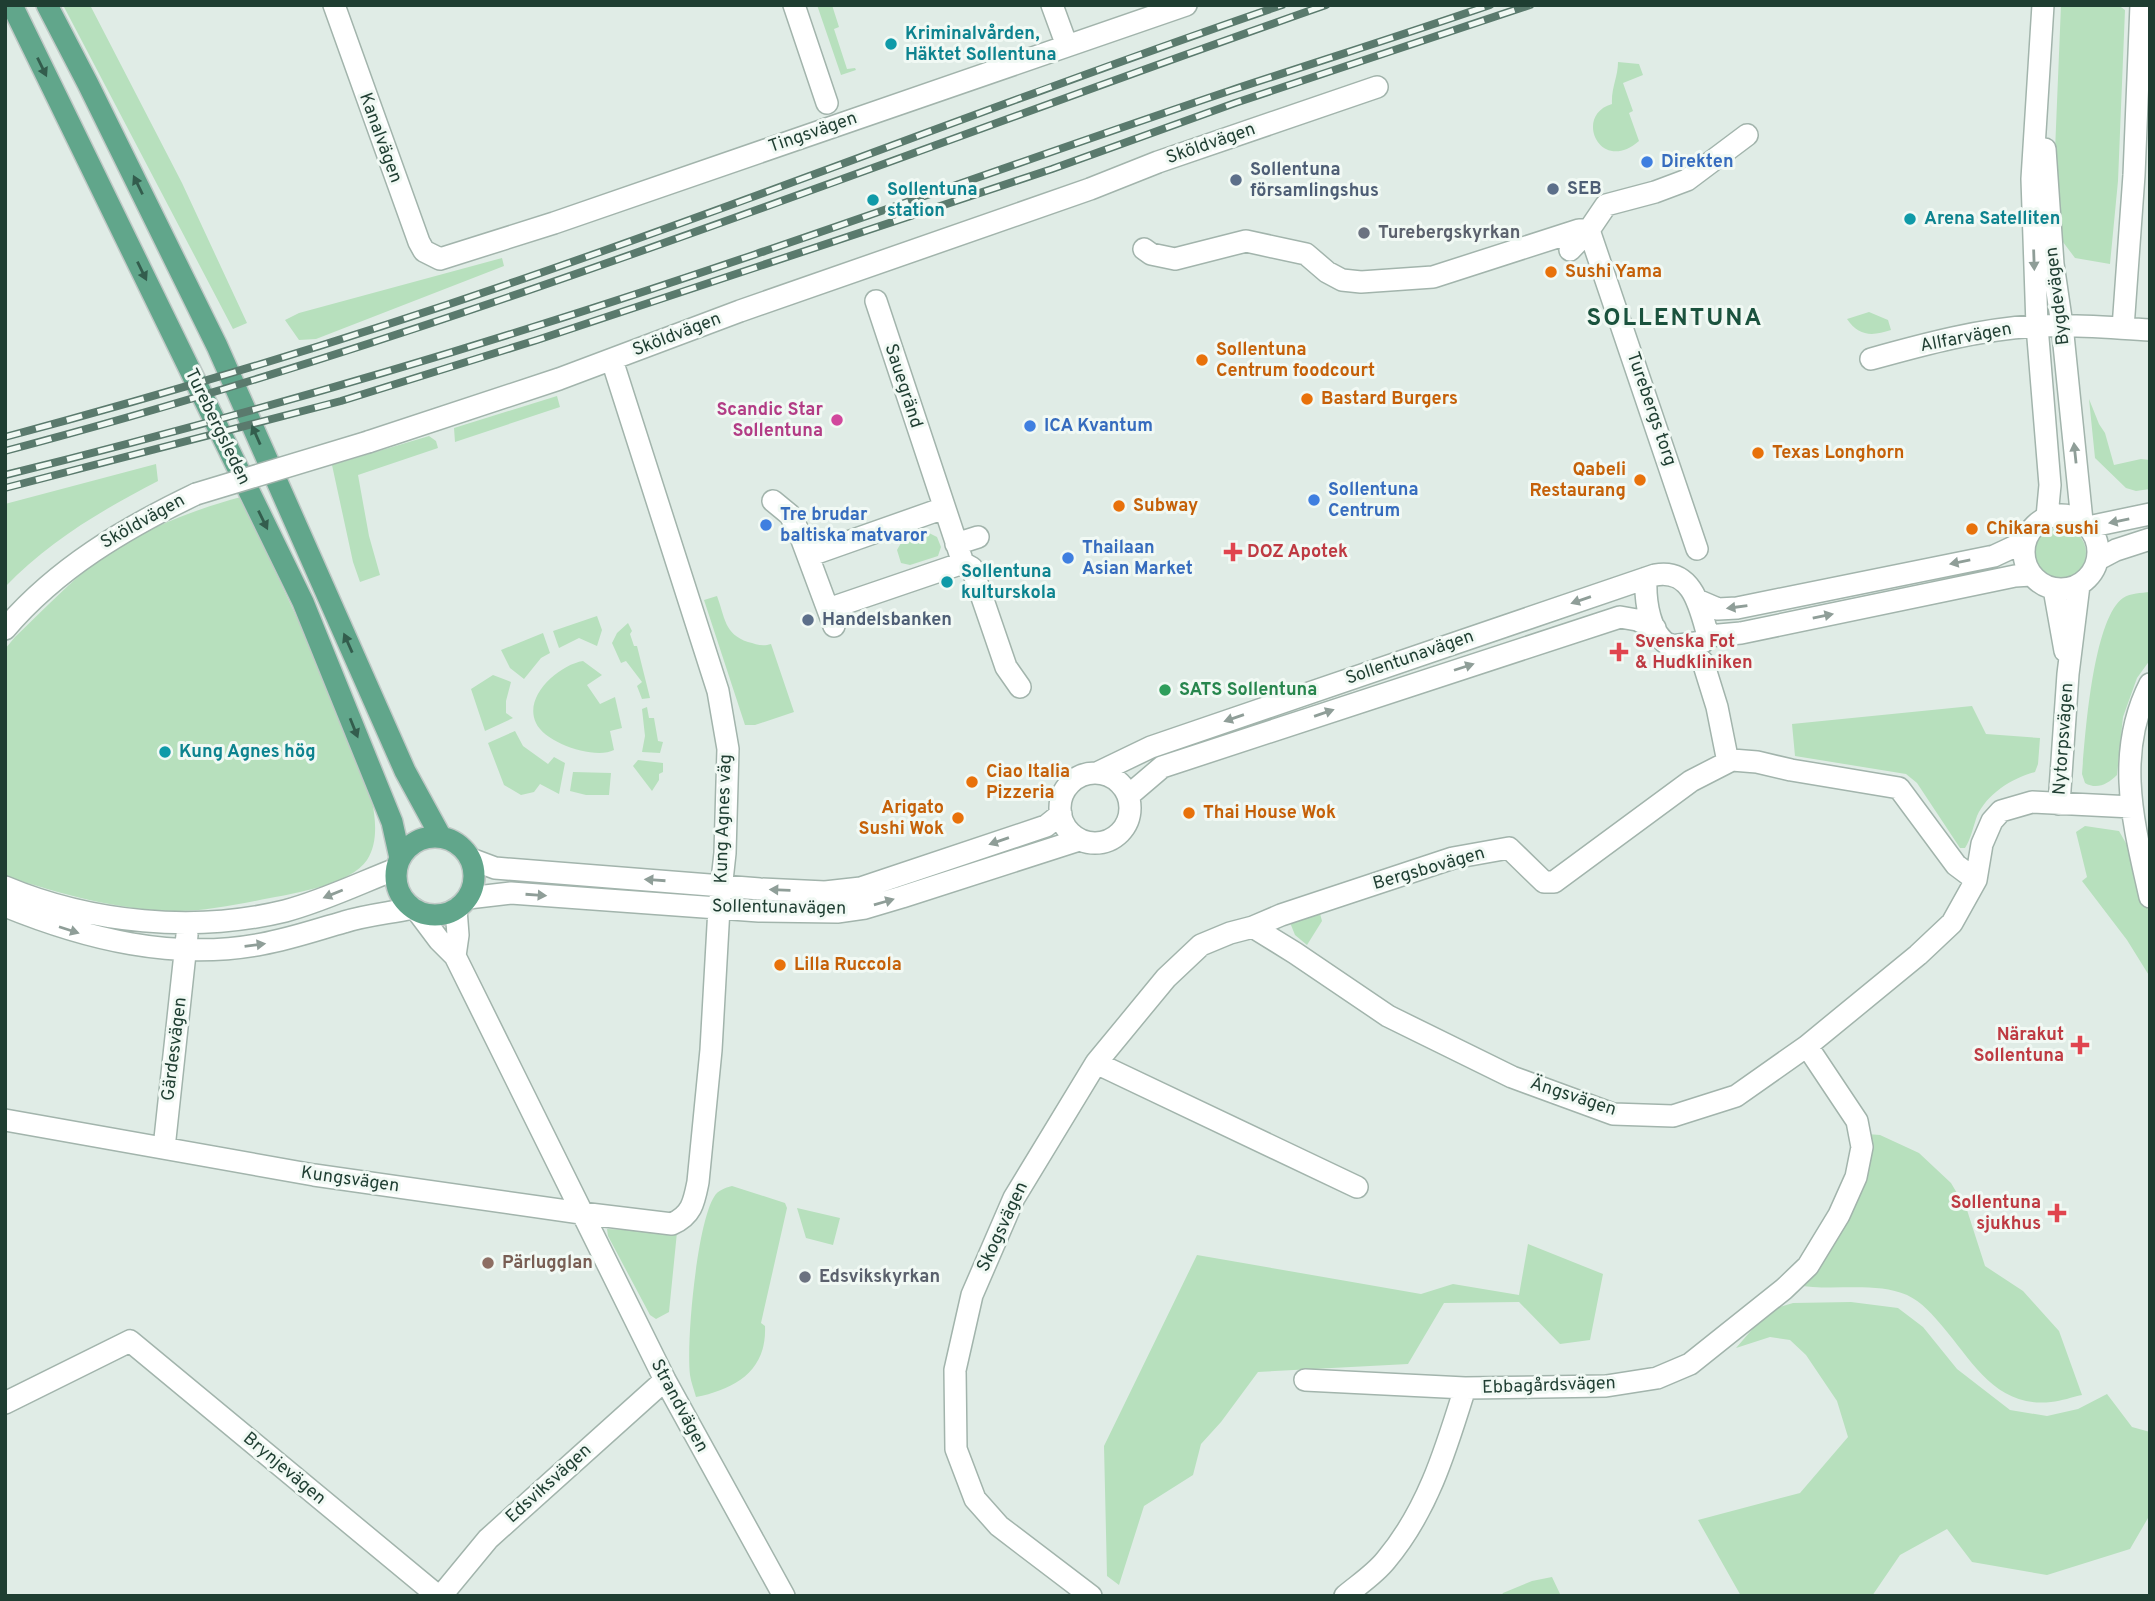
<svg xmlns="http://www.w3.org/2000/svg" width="2155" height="1601" viewBox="0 0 2155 1601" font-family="Overpass,sans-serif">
<rect width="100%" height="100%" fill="#e0ece6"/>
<!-- green -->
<path fill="#b7e0bd" d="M63 5H90L182 183 247 323 233 329Z
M817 5H832L839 27 834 29 847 69 855 68 856 70 841 75Z
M2061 5H2118L2125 10 2118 181 2110 264 2075 258 2063 242 2060 229 2055 151Z
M1618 62 1639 64 1643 75 1623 83 1633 111 1629 113 1639 141C1600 175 1573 115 1612 104 1611 88 1618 77 1618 62Z
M502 258 504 266 316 339 299 340 285 320 299 313Z
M1869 312 1888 320 1891 330C1873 336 1859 337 1847 319Z
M557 396 560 407 455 442 454 428Z
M2089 399 2099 424 2105 433 2114 465 2141 459 2150 460V489L2136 491 2126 488 2095 458Z
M429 436 436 441 438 448 358 475 369 536 380 575 360 582 353 562 332 465Z
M156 464 158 481C102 510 49 541 5 587V504Z
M241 497C266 551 291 606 317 660 334 698 355 737 366 777 373 802 382 837 367 860 351 884 297 893 270 898 239 904 207 911 176 911 116 910 62 894 5 876V649L15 637C38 615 61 591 86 570 127 535 189 511 241 497Z
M2034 553a26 26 0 1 1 52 0a26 26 0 1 1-52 0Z
M929 533 937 537 941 547 938 556 910 565 901 563 897 550 901 543Z
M2150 592V660L2137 678 2123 717 2117 775C2108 784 2097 790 2085 783L2082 774C2085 736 2093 619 2123 598 2131 593 2141 593 2150 592Z
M717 596C725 617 724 634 748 642 756 644 762 647 771 644L794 712 755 725H745L704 600Z
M597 616 602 630 597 646 579 638 559 648 553 631Z
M628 623 632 631 630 634 634 646H637L650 698 642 699 637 686 642 682 626 661 621 663 612 643 617 633Z
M543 633 550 653 541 658 524 679 510 668 501 650Z
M583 661 602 675 587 685 600 704 615 697 622 728 610 731 614 750C595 760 545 743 536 723 523 696 559 665 583 661Z
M493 675 511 682 506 701V713L513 718 485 731 471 689Z
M1972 706 1986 734 2040 738 2038 764 2035 772C2012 778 1987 794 1977 816 1973 827 1971 839 1965 848H1960L1917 783 1906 774 1795 756 1792 724Z
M647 707 649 718H654L658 741 663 742 660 753 642 752 645 736 642 709Z
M515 731 523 746 548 764 554 757 565 763 559 794 540 784 534 792 521 795 504 785 488 743Z
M638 760 663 763V772L659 774V780L652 791 633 766Z
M573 772 611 773 609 795H586L570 791Z
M2085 826 2119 831 2131 852 2141 898 2150 913V977L2127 940 2082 881 2087 877 2076 832Z
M1319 910 1322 921 1307 945 1295 935 1289 920Z
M1867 1134 1880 1135 1919 1153 1951 1183 1967 1210 1985 1266 2023 1291 2059 1331 2082 1395C2072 1397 2062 1401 2051 1402 1996 1408 1973 1362 1943 1327 1933 1315 1922 1302 1907 1295 1873 1281 1832 1292 1796 1285Z
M732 1186 785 1203 787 1208 761 1323 765 1326C767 1371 735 1389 696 1397 694 1390 691 1382 690 1375 686 1342 697 1224 714 1197 718 1190 725 1188 732 1186Z
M797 1208 840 1218 833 1245 806 1238Z
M607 1229 677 1232 669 1312 656 1319 650 1315 608 1236Z
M1528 1244 1603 1274 1590 1340 1560 1344 1519 1302 1444 1303 1408 1364 1258 1372 1221 1422 1201 1444 1193 1475 1144 1506 1119 1585 1107 1576 1104 1446 1197 1255 1421 1294 1453 1284 1519 1295Z
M1851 1302 1898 1308 1923 1327 1957 1369 2010 1410 2047 1416 2078 1409 2107 1394 2132 1427 2150 1432V1508L2148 1518 2130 1549 2047 1575 1972 1562 1947 1529 1900 1555 1872 1596H1741L1698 1520 1800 1493 1848 1437 1837 1401 1806 1355 1790 1340 1770 1337 1736 1348 1769 1310 1793 1303Z
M1552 1577 1561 1596H1501L1503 1593 1532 1581Z"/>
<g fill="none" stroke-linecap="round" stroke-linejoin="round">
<defs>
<path id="minor" d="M334 5 419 242 424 251 440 259 554 223 1186 5
M794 5 827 103
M1052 5 1067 46
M2043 5 2032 179 2037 326 2050 485 2047 517
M2045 149 2053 264 2062 325 2082 521
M1589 230 1697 549
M1144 249 1151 254 1175 259 1246 241 1306 254 1327 272 1342 280 1361 282 1433 277 1579 230H1589
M1570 250 1589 230 1606 205 1655 192 1687 180 1747 135
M876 301 963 563 972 568 1006 667 1020 687
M2123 328 2134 175 2141 5
M1871 359C1925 344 1980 329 2036 326 2074 324 2112 328 2150 330
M368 442 559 379 740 311 1090 189 1158 162 1377 87
M773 501 790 515 799 532 834 626
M2024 552a37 37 0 1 1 74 0a37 37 0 1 1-74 0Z
M2088 527 2150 514
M956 544 978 537
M808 556 944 508
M2097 560 2116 550 2150 539
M1646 578C1645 600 1649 636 1671 646L1703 642 1708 636 1741 633 2015 576 2031 575
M2054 589 2065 651
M1697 600 1718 609 1737 608 1994 556 2024 542
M828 609 963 563
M5 629C57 568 125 528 196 494
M1683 646 1703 662 1717 707 1728 762
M2150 684C2114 755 2134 825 2150 897
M1097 773 1151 747 1655 575C1693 568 1700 608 1708 636
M1060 808a35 35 0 1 1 70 0a35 35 0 1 1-70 0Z
M1128 796 1162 767 1620 617 1637 620 1655 628
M2059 804 2068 674 2079 585
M471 859 495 868 760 889 825 892 861 888 1046 826 1061 814
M5 887C91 923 195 933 285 911 323 901 360 883 396 869
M468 898 511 893 759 911 837 912 865 908 902 897 1079 840
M5 906C86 939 174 961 262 944 290 939 316 930 344 922 366 915 390 913 413 908
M418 912 439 940 455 956 665 1380 784 1596
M1253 927 1281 915 1453 858 1509 848 1544 882H1554L1691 781 1732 760 1757 762 1791 770 1899 788 1956 865 1976 880
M455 956 458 935 456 909
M1096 1063 1166 978 1201 945 1230 933 1253 927 1295 953 1388 1016 1512 1077 1613 1114 1673 1116 1736 1096 1807 1046 1918 955 1952 923 1976 880 1982 844 1992 821 2001 811 2032 802 2132 807
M5 1120 314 1175 581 1213 672 1224C692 1215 694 1202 698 1182L711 1050 719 908 725 853 728 749 718 691 612 360
M164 1148 187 935
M1305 1380 1465 1388 1606 1386 1657 1378 1690 1364 1784 1289 1808 1266 1839 1215 1856 1177 1862 1147 1857 1121 1807 1046
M5 1403 130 1341 438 1596
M441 1596 488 1539 665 1380
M1091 1596 999 1526 975 1499 956 1449 955 1370 972 1295 1014 1198 1096 1063 1357 1187
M1345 1596C1358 1585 1375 1574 1386 1560 1428 1510 1446 1449 1465 1388"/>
<path id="major" d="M12 5 303 602 392 822 400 858
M47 5 88 84 217 346 405 771 441 837
M396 876a39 39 0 1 1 78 0a39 39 0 1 1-78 0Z"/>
</defs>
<!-- minor casing -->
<use href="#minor" stroke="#a2b4ac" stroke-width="24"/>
<!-- major casing -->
<use href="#major" stroke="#c0c9c6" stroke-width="24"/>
<!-- minor -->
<use href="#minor" stroke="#fff" stroke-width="21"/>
<!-- major -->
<use href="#major" stroke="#61a68b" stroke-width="21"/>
<defs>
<path id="rail" d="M5 437C177 391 349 339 517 281 774 193 1026 92 1282 5
M5 451C455 333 887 158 1326 5
M5 475C182 431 359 382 533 327 767 254 997 169 1229 91 1316 62 1403 35 1490 5
M5 488 341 401 537 340 1052 169 1235 103 1530 5"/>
</defs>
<!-- rail casing -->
<use href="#rail" stroke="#5a7a6d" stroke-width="8"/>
<!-- rail -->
<use href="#rail" stroke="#f1f9f4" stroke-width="5" stroke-dasharray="16" stroke-linecap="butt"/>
<defs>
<path id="minor-bridge" d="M196 494 368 442"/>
</defs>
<!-- minor-bridge casing -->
<use href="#minor-bridge" stroke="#a2b4ac" stroke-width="24" stroke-linecap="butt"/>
<!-- minor-bridge -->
<use href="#minor-bridge" stroke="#fff" stroke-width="21"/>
</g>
<!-- one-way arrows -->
<defs><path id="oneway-solid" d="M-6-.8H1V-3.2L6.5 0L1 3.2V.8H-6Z" transform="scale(1.75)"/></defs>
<g fill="#335d4d">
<use href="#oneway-solid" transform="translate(42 67) rotate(64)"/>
<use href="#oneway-solid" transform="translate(138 185) rotate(-116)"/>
<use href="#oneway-solid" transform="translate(142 271) rotate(64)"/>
<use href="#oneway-solid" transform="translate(256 435) rotate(-114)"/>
<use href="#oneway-solid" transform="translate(263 520) rotate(64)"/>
<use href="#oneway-solid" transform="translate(348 643) rotate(-114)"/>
<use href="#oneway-solid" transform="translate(354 728) rotate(68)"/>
</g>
<g fill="#8f9e98">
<use href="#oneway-solid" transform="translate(2034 260) rotate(88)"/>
<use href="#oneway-solid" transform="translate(2075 453) rotate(-96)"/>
<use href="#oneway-solid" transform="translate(2119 521) rotate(168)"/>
<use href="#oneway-solid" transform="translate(1960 562) rotate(169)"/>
<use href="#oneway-solid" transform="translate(1581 600) rotate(161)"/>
<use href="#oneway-solid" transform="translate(1737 607) rotate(172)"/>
<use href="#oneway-solid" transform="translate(1823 616) rotate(-12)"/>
<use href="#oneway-solid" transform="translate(1464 667) rotate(-18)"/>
<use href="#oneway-solid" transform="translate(1324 713) rotate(-19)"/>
<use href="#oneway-solid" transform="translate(1234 718) rotate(161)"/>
<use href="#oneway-solid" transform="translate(999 841) rotate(161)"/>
<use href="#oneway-solid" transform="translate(655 880) rotate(-176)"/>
<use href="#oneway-solid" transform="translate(780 890) rotate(-178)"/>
<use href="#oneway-solid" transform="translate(333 894) rotate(158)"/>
<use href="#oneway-solid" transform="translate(536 895) rotate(4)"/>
<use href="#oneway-solid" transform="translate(884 902) rotate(-16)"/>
<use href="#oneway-solid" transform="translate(69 930) rotate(18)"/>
<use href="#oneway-solid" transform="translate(255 945) rotate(-7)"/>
</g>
<!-- markers -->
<g fill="#0f9aa8" stroke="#f1f9f4" stroke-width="2.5">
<circle cx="891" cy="44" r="7"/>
<circle cx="873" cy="200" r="7"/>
<circle cx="1910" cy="219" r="7"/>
<circle cx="947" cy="582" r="7"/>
<circle cx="165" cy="752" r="7"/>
</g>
<g fill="#3f7fe0" stroke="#f1f9f4" stroke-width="2.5">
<circle cx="1647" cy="162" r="7"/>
<circle cx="1030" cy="426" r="7"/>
<circle cx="1314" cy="500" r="7"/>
<circle cx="766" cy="525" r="7"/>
<circle cx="1068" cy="558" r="7"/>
</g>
<g fill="#5c6f8a" stroke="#f1f9f4" stroke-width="2.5">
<circle cx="1236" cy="180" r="7"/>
<circle cx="1553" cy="189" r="7"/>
<circle cx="808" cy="620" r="7"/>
</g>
<g fill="#6b7280" stroke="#f1f9f4" stroke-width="2.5">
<circle cx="1364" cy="233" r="7"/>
<circle cx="805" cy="1277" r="7"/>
</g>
<g fill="#e8710a" stroke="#f1f9f4" stroke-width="2.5">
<circle cx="1551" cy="272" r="7"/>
<circle cx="1202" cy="360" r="7"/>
<circle cx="1307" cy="399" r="7"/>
<circle cx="1758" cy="453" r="7"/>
<circle cx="1640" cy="480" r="7"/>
<circle cx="1119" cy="506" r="7"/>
<circle cx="1972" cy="529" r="7"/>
<circle cx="972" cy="782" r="7"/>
<circle cx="1189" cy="813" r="7"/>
<circle cx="958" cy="818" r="7"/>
<circle cx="780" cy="965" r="7"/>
</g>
<circle fill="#d1479c" stroke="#f1f9f4" stroke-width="2.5" cx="837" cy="420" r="7"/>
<g fill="#e0444e" stroke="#f1f9f4" stroke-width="2.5">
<path d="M1229.5 541.5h7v7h7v7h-7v7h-7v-7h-7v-7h7z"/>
<path d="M1615.5 641.5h7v7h7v7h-7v7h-7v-7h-7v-7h7z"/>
<path d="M2076.5 1034.5h7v7h7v7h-7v7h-7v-7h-7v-7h7z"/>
<path d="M2053.5 1202.5h7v7h7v7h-7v7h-7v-7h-7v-7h7z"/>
</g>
<circle fill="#2e9e5b" stroke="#f1f9f4" stroke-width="2.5" cx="1165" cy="690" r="7"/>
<circle fill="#8d6e63" stroke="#f1f9f4" stroke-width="2.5" cx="488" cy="1263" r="7"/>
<g text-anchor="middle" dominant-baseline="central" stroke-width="6" stroke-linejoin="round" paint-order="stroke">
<!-- culture labels -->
<g font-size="18" font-weight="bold" fill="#0d838f" stroke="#f1f9f4" text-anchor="start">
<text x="905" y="34">Kriminalvården,<tspan x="905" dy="21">Häktet Sollentuna</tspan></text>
<text x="887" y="190">Sollentuna<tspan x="887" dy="21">station</tspan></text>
<text x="1924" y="219">Arena Satelliten</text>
<text x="961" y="572">Sollentuna<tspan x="961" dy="21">kulturskola</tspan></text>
<text x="179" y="752">Kung Agnes hög</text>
</g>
<!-- street labels -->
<g font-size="18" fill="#1f3e32" stroke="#f1f9f4">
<text transform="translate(813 133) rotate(-19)">Tingsvägen</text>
<text transform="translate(380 138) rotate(70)">Kanalvägen</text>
<text transform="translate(1211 144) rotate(-19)">Sköldvägen</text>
<text transform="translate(2058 296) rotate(-97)">Bygdevägen</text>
<text transform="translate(677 335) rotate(-21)">Sköldvägen</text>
<text transform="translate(1966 338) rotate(-11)">Allfarvägen</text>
<text transform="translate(903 386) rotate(72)">Sauegränd</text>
<text transform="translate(1651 409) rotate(71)">Turebergs torg</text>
<text transform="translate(217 427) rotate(64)">Turebergsleden</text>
<text transform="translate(143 522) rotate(-29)">Sköldvägen</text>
<text transform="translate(1410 658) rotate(-19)">Sollentunavägen</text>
<text transform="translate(2064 739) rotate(-86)">Nytorpsvägen</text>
<text transform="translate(724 819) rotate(-88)">Kung Agnes väg</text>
<text transform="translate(1429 869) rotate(-16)">Bergsbovägen</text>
<text transform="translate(779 908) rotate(1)">Sollentunavägen</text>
<text transform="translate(175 1049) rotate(-83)">Gärdesvägen</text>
<text transform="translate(1573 1097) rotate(18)">Ängsvägen</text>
<text transform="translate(350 1180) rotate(8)">Kungsvägen</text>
<text transform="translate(1003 1227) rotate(-65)">Skogsvägen</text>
<text transform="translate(1549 1386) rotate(-2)">Ebbagårdsvägen</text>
<text transform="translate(679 1406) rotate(62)">Strandvägen</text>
<text transform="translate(284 1469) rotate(40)">Brynjevägen</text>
<text transform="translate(549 1484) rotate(-42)">Edsviksvägen</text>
</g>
<!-- shop labels -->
<g font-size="18" font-weight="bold" fill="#366cbe" stroke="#f1f9f4" text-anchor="start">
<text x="1661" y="162">Direkten</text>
<text x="1044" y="426">ICA Kvantum</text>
<text x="1328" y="490">Sollentuna<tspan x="1328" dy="21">Centrum</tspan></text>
<text x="780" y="515">Tre brudar<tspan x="780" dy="21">baltiska matvaror</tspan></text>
<text x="1082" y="548">Thailaan<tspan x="1082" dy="21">Asian Market</tspan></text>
</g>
<!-- service labels -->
<g font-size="18" font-weight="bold" fill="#4e5e75" stroke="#f1f9f4" text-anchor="start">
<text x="1250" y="170">Sollentuna<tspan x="1250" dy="21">församlingshus</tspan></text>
<text x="1567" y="189">SEB</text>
<text x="822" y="620">Handelsbanken</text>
</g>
<!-- worship labels -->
<g font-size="18" font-weight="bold" fill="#5b616d" stroke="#f1f9f4" text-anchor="start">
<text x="1378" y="233">Turebergskyrkan</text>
<text x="819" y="1277">Edsvikskyrkan</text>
</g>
<!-- food labels -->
<g font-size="18" font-weight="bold" fill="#c56008" stroke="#f1f9f4" text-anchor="start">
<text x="1565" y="272">Sushi Yama</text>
<text x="1216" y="350">Sollentuna<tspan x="1216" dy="21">Centrum foodcourt</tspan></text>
<text x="1321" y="399">Bastard Burgers</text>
<text x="1772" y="453">Texas Longhorn</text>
<text x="1626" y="470" text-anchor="end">Qabeli<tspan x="1626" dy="21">Restaurang</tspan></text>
<text x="1133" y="506">Subway</text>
<text x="1986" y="529">Chikara sushi</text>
<text x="986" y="772">Ciao Italia<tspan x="986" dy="21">Pizzeria</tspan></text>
<text x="944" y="808" text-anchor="end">Arigato<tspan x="944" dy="21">Sushi Wok</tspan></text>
<text x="1203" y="813">Thai House Wok</text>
<text x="794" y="965">Lilla Ruccola</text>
</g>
<!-- hotel labels -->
<g font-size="18" font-weight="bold" fill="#b23c85" stroke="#f1f9f4" text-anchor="end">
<text x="823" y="410">Scandic Star<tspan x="823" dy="21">Sollentuna</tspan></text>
</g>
<!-- health labels -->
<g font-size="18" font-weight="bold" fill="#be3a42" stroke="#f1f9f4" text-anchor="start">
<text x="1247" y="552">DOZ Apotek</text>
<text x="1635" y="642">Svenska Fot<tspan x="1635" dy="21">&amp; Hudkliniken</tspan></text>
<text x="2064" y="1035" text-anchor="end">Närakut<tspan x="2064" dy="21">Sollentuna</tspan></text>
<text x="2041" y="1203" text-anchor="end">Sollentuna<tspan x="2041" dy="21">sjukhus</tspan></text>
</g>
<!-- leisure labels -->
<g font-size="18" font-weight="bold" fill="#27864d" stroke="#f1f9f4" text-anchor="start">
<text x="1179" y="690">SATS Sollentuna</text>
</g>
<!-- education labels -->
<g font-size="18" font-weight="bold" fill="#785e54" stroke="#f1f9f4" text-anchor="start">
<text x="502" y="1263">Pärlugglan</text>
</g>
<!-- district labels -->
<g font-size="24" font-weight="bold" letter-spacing="2" fill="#1a523d" stroke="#f1f9f4">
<text x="1675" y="319">SOLLENTUNA</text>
</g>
</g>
<!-- border -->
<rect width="2155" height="1601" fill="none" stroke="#1f3e32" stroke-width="14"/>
</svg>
